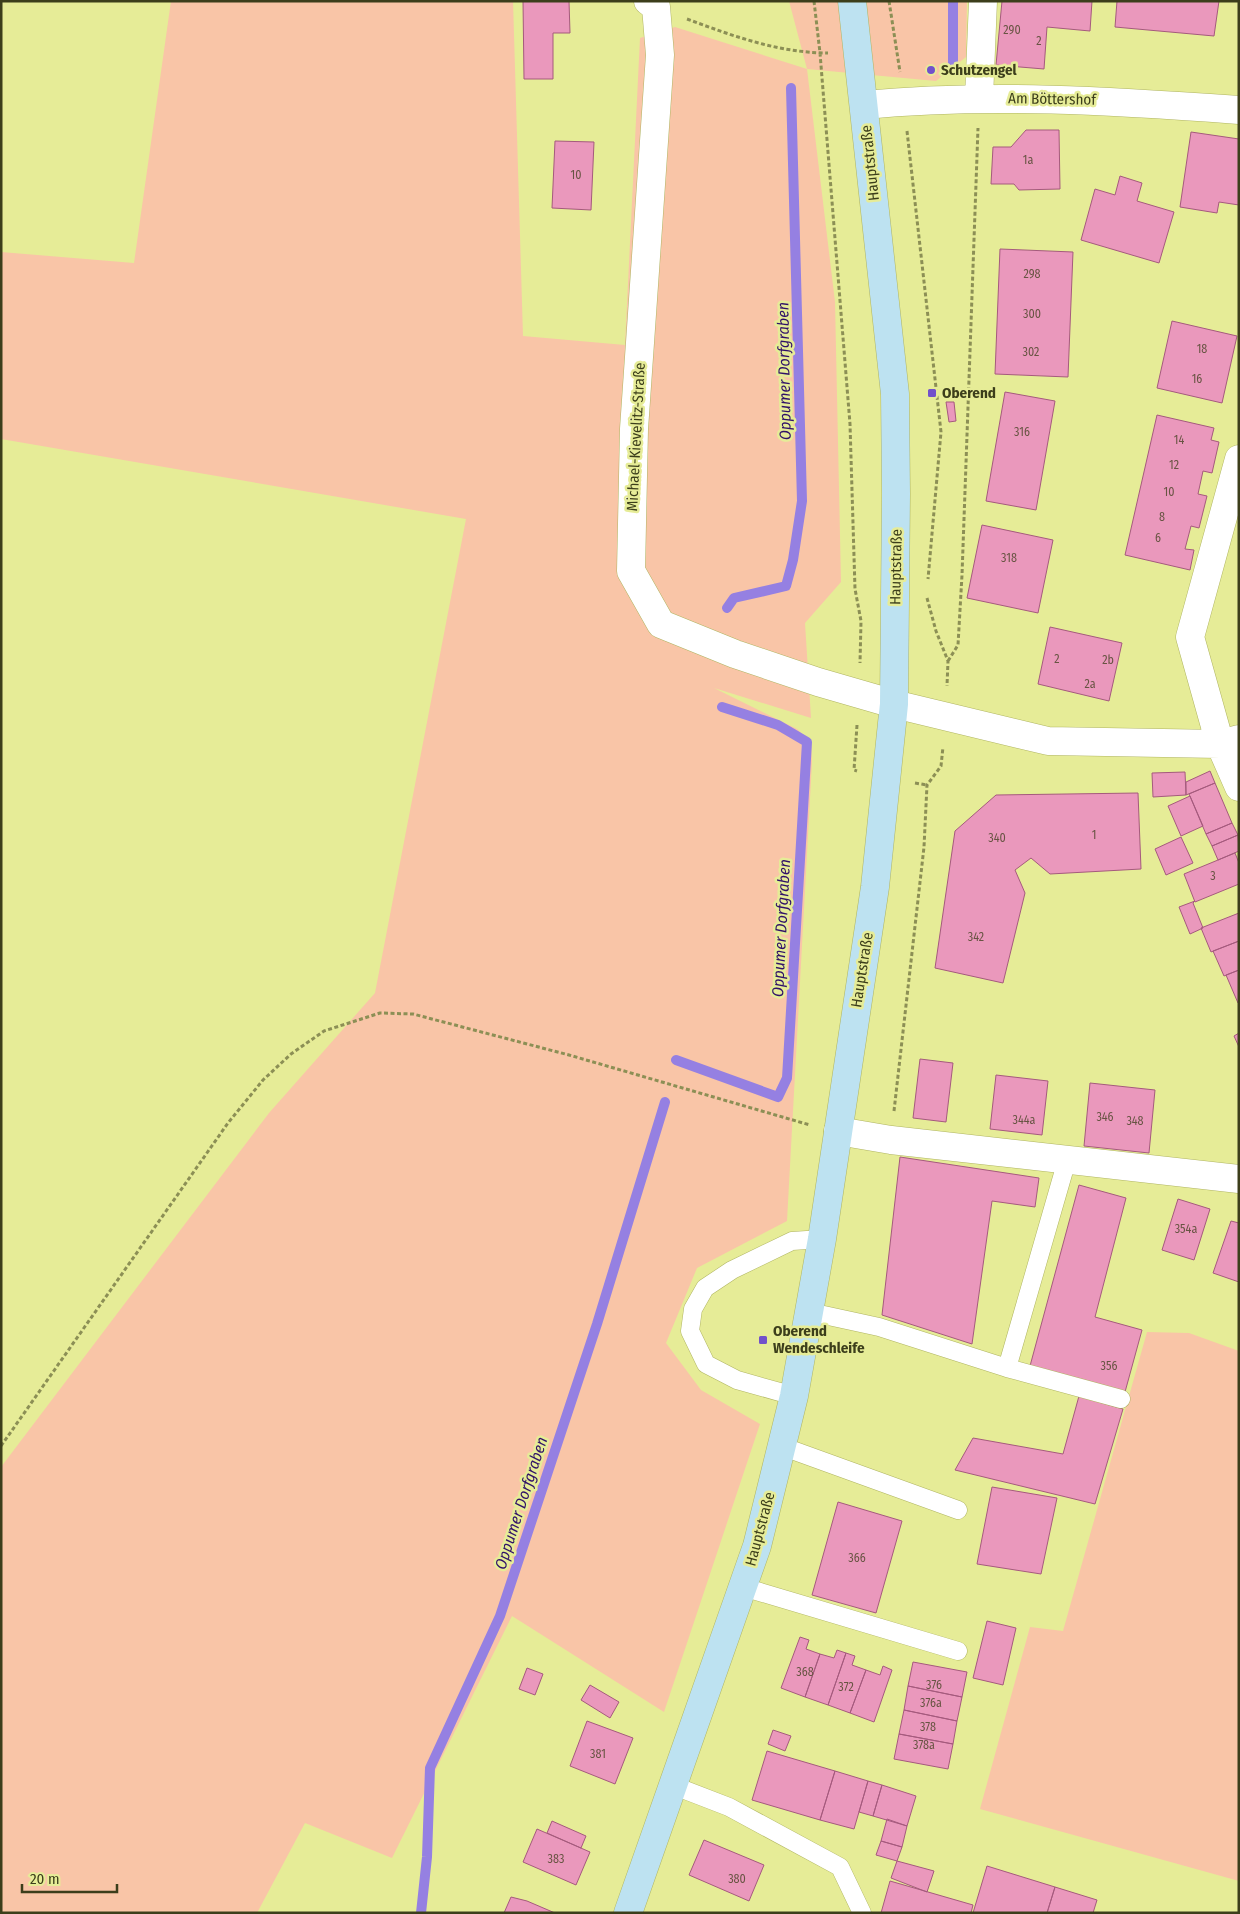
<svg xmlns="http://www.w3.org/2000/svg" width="1240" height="1914" viewBox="0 0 1240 1914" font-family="'Fira Sans Condensed',sans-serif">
<rect width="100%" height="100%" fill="#e6ec97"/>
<!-- green -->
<path fill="#f9c5a7" d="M171 1H513L523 336 625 345 640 38 675 27 807 69 789 1H967L966 57 936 81 807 69 835 302 841 582 805 623 811 718 714 688 797 729 811 742 812 762 787 1221 697 1268 666 1343 701 1390 760 1424 664 1712 512 1616 392 1858 305 1823 257 1913H2L1 1467 269 1113 375 993 466 519 1 439V252L134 263Z
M1147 1332 1189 1333 1239 1351V1881L980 1809 1030 1627 1063 1631Z"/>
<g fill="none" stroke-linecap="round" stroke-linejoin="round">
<!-- stream -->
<path stroke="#9580e2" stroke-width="10" d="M953 63V1
M727 608 734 598 786 586 793 560 802 501 791 88
M676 1060 778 1097 787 1078 807 742 778 725 722 707
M421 1913 427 1857 430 1768 500 1616 597 1324 665 1102"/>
</g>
<!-- building -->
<path fill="#ea98bc" stroke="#a55a7d" d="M523 1H569L570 33H553V79H524Z
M1002 1H1092L1090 31 1047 27 1044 69 996 65Z
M1117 1H1219L1214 36 1115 27Z
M1026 130H1059L1060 189 1019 190 1014 184H991L993 147H1011Z
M1191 132 1239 139V205L1219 202 1217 213 1180 207Z
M555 141 594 142 591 210 552 208Z
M1120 176 1142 183 1137 201 1174 212 1159 263 1081 240 1095 189 1115 195Z
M1000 249 1073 252 1068 377 995 374Z
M1172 321 1237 336 1222 403 1157 388Z
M1005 392 1055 401 1036 510 986 501Z
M946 402H954L956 421 949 422Z
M1157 415 1214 428 1211 440 1219 442 1212 473 1203 471 1198 494 1207 496 1199 528 1191 526 1185 549 1194 550 1190 570 1125 555Z
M982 525 1053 540 1038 613 967 598Z
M1050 627 1122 643 1109 701 1038 684Z
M1210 771 1215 783 1186 795V782Z
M1185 772 1186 795 1153 797 1152 773Z
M1215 783 1232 823 1206 834 1189 794Z
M1138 793 1141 869 1050 874 1031 858 1015 870 1025 893 1003 983 935 968 955 831 996 795Z
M1190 796 1203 826 1181 836 1168 806Z
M1232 823 1238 835 1212 846 1206 834Z
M1238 835 1239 851 1218 860 1212 846Z
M1181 837 1193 863 1166 875 1155 849Z
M1235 853 1239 863V884L1195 902 1184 874Z
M1195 901 1193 903 1203 928 1190 934 1179 907Z
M1239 913V941L1211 952 1201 928Z
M1239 941V970L1224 976 1213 951Z
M1239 970V1002L1238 1003 1226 975Z
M1239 1033V1047L1234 1036Z
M920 1059 953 1063 946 1122 913 1118Z
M996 1075 1048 1081 1042 1135 990 1129Z
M1090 1083 1155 1090 1149 1153 1084 1146Z
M900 1157 1039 1178 1035 1207 992 1201 972 1344 882 1315Z
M1079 1185 1126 1198 1095 1317 1142 1330 1125 1392 1030 1366Z
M1178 1199 1210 1209 1194 1260 1162 1250Z
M1231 1221 1239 1223V1282L1213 1273Z
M1079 1396 1123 1409 1095 1504 955 1470 973 1438 1063 1454Z
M992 1487 1057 1498 1041 1574 977 1564Z
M838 1502 902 1521 876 1613 812 1595Z
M987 1621 1016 1628 1003 1685 973 1678Z
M800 1637 809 1640 806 1649 820 1654 805 1697 781 1688Z
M837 1650 846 1653 828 1705 805 1697 820 1654 834 1658Z
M846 1653 855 1656 852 1665 866 1670 850 1713 828 1705Z
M913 1662 967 1672 962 1697 908 1686Z
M883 1666 892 1670 874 1722 850 1713 866 1670 880 1675Z
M527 1668 543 1674 535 1695 519 1689Z
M590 1685 619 1702 610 1718 581 1700Z
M908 1686 962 1697 957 1721 904 1710Z
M904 1710 957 1721 953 1744 899 1734Z
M587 1721 633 1738 615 1784 570 1766Z
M773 1730 791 1736 785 1751 768 1744Z
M899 1734 953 1744 948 1769 894 1759Z
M767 1751 835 1771 820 1820 752 1800Z
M835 1771 868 1781 854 1829 820 1820Z
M868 1781 882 1785 873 1816 859 1812Z
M882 1785 916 1796 907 1826 873 1816Z
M887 1819 907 1826 902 1847 881 1841Z
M552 1821 586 1836 581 1848 547 1833Z
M537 1829 590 1852 576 1885 523 1862Z
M704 1840 764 1865 749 1901 689 1875Z
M881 1841 902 1847 897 1861 876 1855Z
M897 1861 934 1871 927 1892 891 1878Z
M987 1866 1055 1887 1047 1913H973Z
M890 1881 973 1905 971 1913H881Z
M1055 1887 1097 1900 1093 1913H1047Z
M511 1897 527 1901 555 1913H504Z"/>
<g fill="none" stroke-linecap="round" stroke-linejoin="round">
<defs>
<path id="lane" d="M810 1312 879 1327 1007 1368 1067 1160
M1007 1368 1121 1399
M794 1396 737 1380 706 1364 690 1331 693 1309 705 1288 732 1270 792 1241 822 1239
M781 1446 958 1510
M743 1587 958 1651
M672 1785 729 1807 840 1867 862 1913"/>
<path id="street" d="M648 1 656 7 660 55 634 429 631 571 661 624 735 654 818 682 894 704 1048 741 1220 744 1239 739
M979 98 983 1
M864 105C989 93 1114 101 1239 110
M1239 459 1190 637 1220 744 1239 787
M838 1131 891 1140 1239 1179"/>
<path id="secondary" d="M628 1913 757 1546 794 1396 822 1239 875 887 894 704 896 494 895 394 852 1"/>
</defs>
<!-- lane casing -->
<use href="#lane" stroke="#b0b562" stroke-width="19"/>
<!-- street casing -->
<use href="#street" stroke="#b0b562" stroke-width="29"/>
<!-- secondary casing -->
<use href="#secondary" stroke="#b0b562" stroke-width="29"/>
<!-- path -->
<path stroke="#8c8f55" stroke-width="3" stroke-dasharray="4 2.5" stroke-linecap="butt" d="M814 1 820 53 850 424 855 589 861 621 860 663
M889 1 900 72
M687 19C733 36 779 53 828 53
M907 131 941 432 928 579
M927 598 936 631 948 661 947 686
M948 661 958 645 962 575 978 128
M857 725 854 770 857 771
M915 783 927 785
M894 1111 924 847 927 785 941 766 943 747
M1 1446 228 1123 263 1080 291 1054 324 1031 380 1013 413 1014 569 1055 810 1125"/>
<!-- lane -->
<use href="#lane" stroke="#fff" stroke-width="18"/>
<!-- street -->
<use href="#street" stroke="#fff" stroke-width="28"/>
<!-- secondary -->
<use href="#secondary" stroke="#bde2f1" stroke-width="28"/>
</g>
<!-- markers -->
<g fill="#7251cb" stroke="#e6ec97" stroke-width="2">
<circle cx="931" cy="70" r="5"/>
<rect x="927" y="388" width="10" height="10" rx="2.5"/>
<rect x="758" y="1335" width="10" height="10" rx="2.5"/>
</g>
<g text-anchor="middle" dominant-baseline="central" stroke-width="5" stroke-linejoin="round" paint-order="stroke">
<!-- number labels -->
<g font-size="12" fill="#685443">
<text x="1012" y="30">290</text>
<text x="1039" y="41">2</text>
<text x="1028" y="160">1a</text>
<text x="576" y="175">10</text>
<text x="1032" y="274">298</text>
<text x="1032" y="314">300</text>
<text x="1202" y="349">18</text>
<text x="1031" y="352">302</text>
<text x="1197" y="379">16</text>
<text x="1022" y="432">316</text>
<text x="1179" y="440">14</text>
<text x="1174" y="465">12</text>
<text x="1169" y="492">10</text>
<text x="1162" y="517">8</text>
<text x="1158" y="538">6</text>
<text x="1009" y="558">318</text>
<text x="1057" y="659">2</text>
<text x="1108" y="660">2b</text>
<text x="1090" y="684">2a</text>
<text x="1094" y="835">1</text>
<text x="997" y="838">340</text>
<text x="1213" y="876">3</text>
<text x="976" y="937">342</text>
<text x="1105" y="1117">346</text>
<text x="1024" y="1120">344a</text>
<text x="1135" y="1121">348</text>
<text x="1186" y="1229">354a</text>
<text x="1109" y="1366">356</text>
<text x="857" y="1558">366</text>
<text x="805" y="1672">368</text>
<text x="934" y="1685">376</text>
<text x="846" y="1687">372</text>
<text x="931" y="1703">376a</text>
<text x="928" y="1727">378</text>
<text x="924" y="1745">378a</text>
<text x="598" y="1754">381</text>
<text x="556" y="1859">383</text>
<text x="737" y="1879">380</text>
</g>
<!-- poi labels -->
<g font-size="15" font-weight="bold" fill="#3c3e1b" stroke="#e6ec97" text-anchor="start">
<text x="941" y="70">Schutzengel</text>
<text x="942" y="393">Oberend</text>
<text x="773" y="1331">Oberend<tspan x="773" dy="17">Wendeschleife</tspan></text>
</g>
<!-- street labels -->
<g font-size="15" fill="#3c3e1b" stroke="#e6ec97">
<text transform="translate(1052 99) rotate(1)">Am Böttershof</text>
<text transform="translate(870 163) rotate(-96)">Hauptstraße</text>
<text transform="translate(636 437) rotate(-87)">Michael-Kievelitz-Straße</text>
<text transform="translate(896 567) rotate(-89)">Hauptstraße</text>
<text transform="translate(862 970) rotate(-81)">Hauptstraße</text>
<text transform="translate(760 1529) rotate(-75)">Hauptstraße</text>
</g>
<!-- water labels -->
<g font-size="16" font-style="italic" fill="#301168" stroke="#e6ec97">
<text transform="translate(784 371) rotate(-91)">Oppumer Dorfgraben</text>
<text transform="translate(781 928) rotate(-87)">Oppumer Dorfgraben</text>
<text transform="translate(521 1503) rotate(-72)">Oppumer Dorfgraben</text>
</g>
</g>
<!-- border -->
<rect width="1240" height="1914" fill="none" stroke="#3c3e1b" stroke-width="5"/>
<!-- scale -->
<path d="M22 1884v8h95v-8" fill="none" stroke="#3c3e1b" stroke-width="2.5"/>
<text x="30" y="1884" font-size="15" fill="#3c3e1b" stroke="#e6ec97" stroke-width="4" paint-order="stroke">20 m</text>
</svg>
